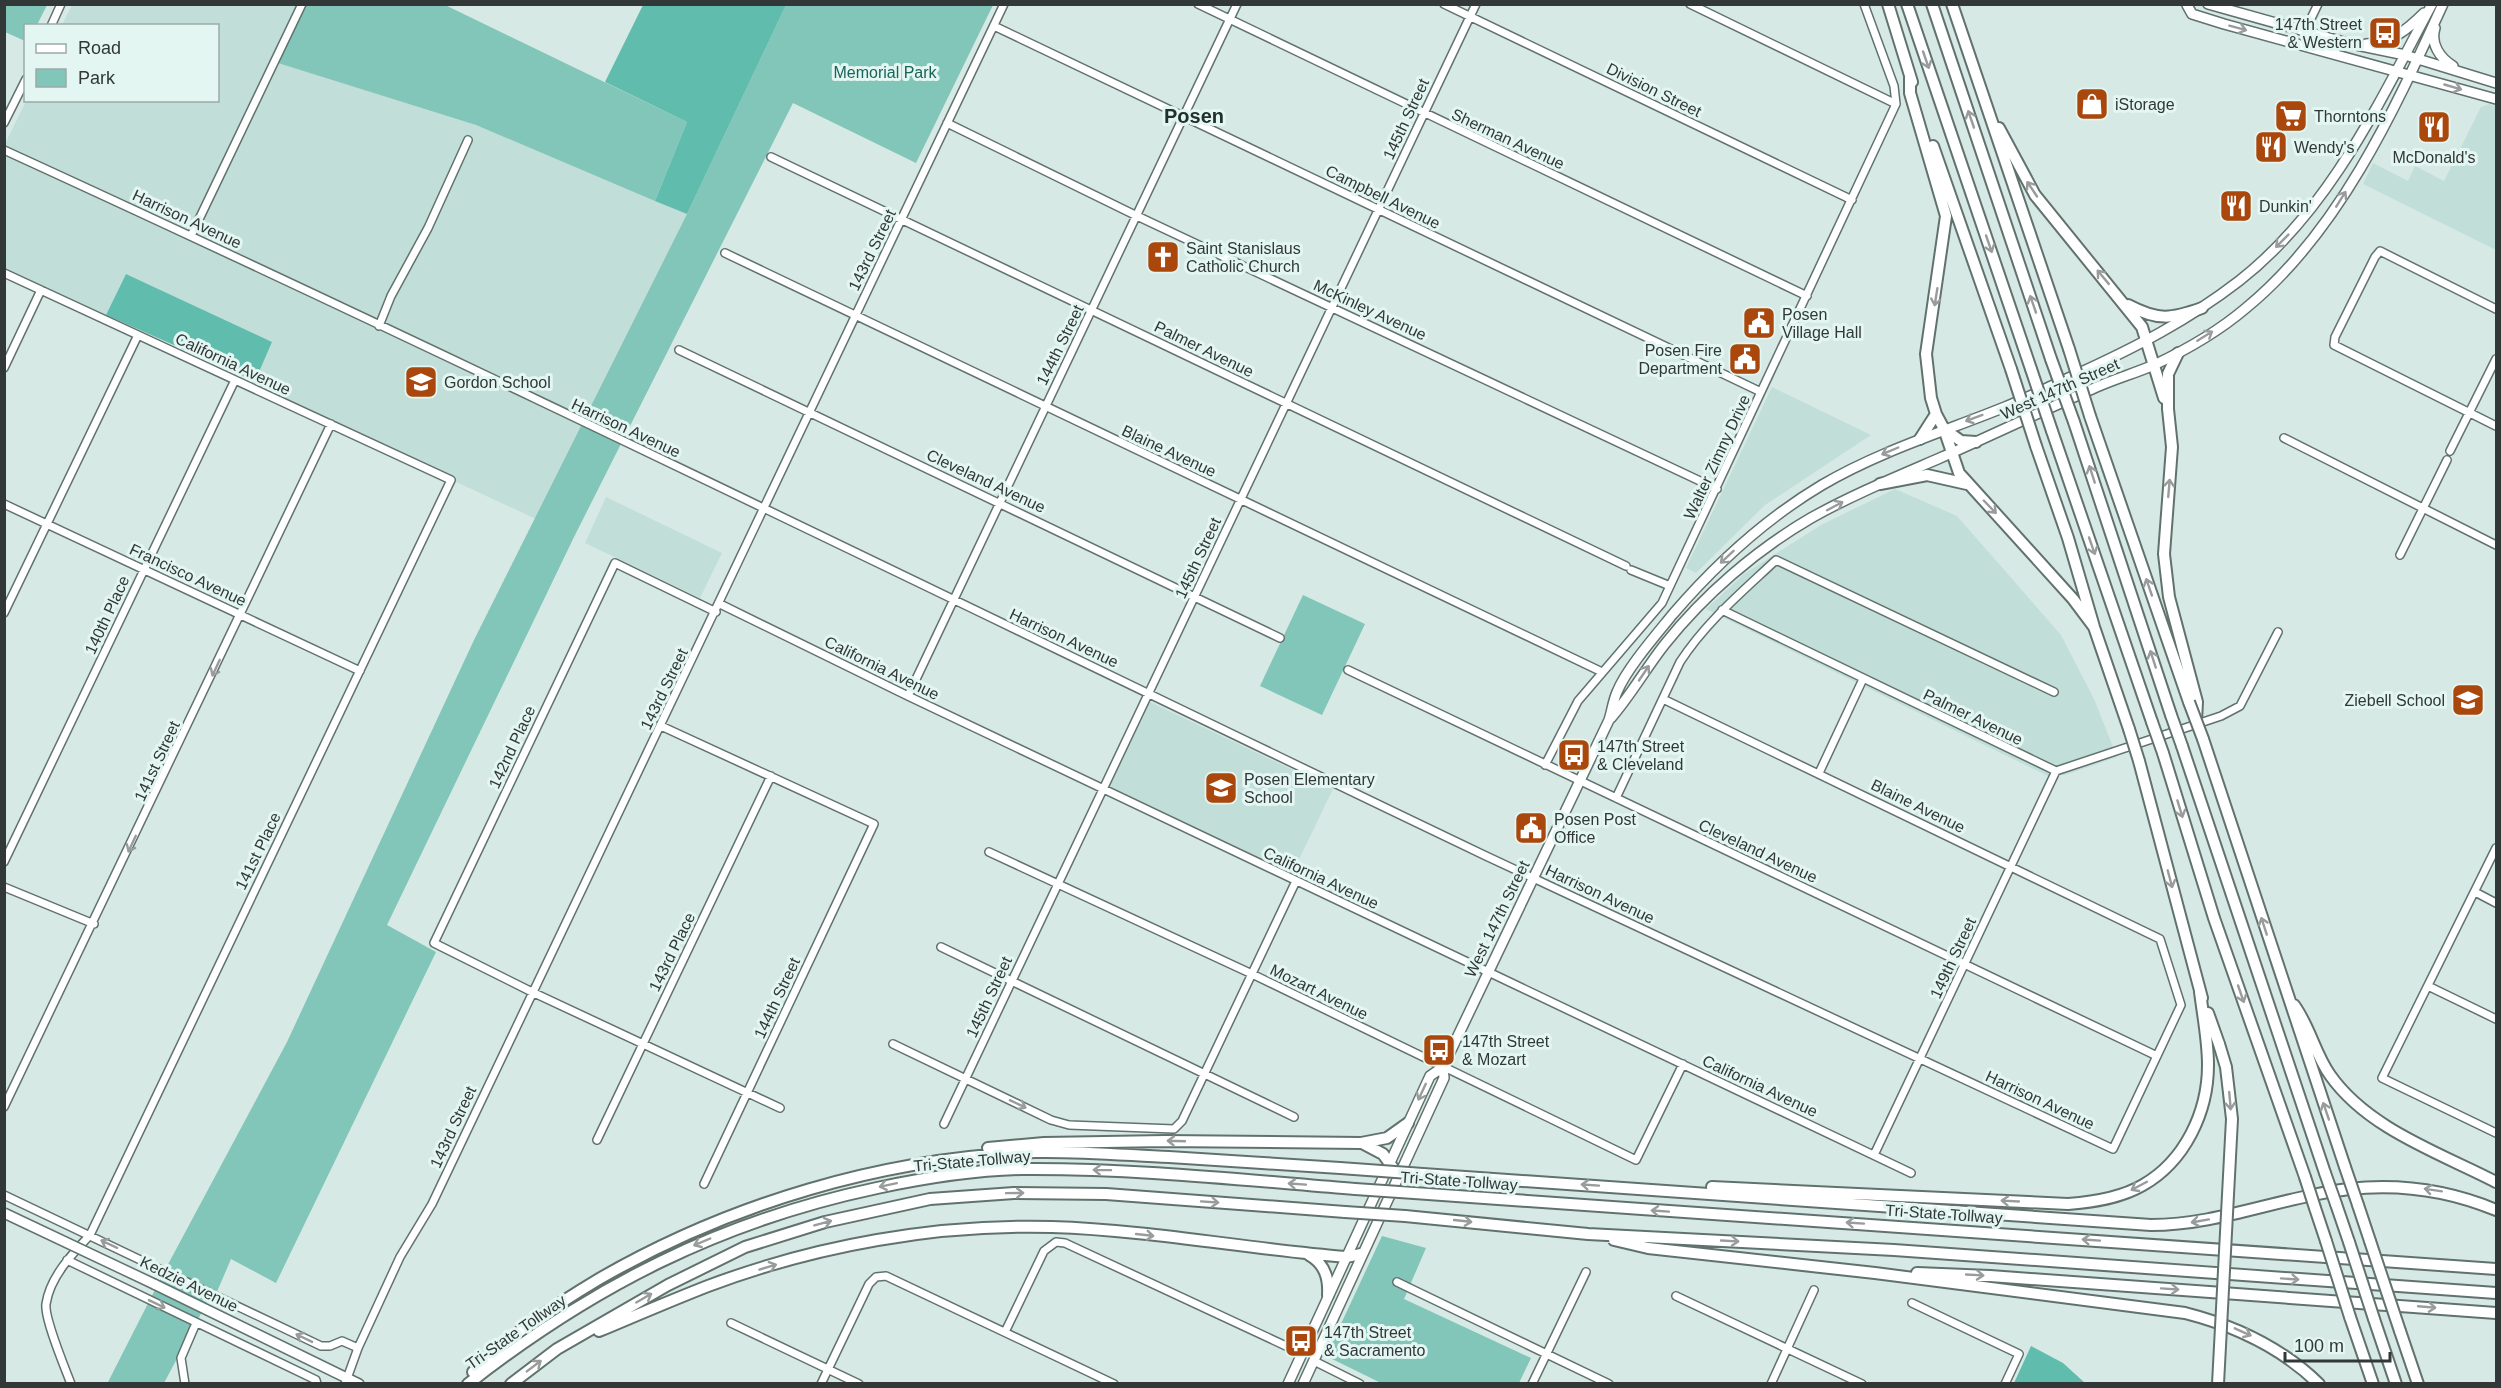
<svg xmlns="http://www.w3.org/2000/svg" width="2501" height="1388" viewBox="0 0 2501 1388" font-family="Helvetica,sans-serif">
<rect width="100%" height="100%" fill="#d6e9e5"/>
<!-- built -->
<path fill="#c2ded8" d="M72 5H306L279 63 476 125 687 214 536 519 252 387 272 342 126 274 104 319 5 272 4 146 26 101 218 100V26L62 25Z
M2489 104 2496 106V250L2363 184 2373 163 2408 181 2415 166 2444 181 2481 107Z
M1772 387 1871 435 1765 505 1696 573 1686 568Z
M1895 489 1957 516 2061 635 2094 699 2117 757 2065 775 2048 776 1706 609 1744 574 1821 525Z
M606 497 722 553 700 598 585 543Z
M1150 702 1333 789 1292 874 1109 787Z"/>
<!-- green -->
<path fill="#82c5b9" d="M5 4 47 5 37 25 26 26 25 41 5 32Z
M306 5H445L687 122 655 201 476 125 278 63Z
M786 5H993L916 163 793 103 574 537 387 925 436 952 276 1283 231 1259 216 1294 212 1293 164 1383 107 1384 165 1270 287 1042 474 640 687 214Z
M1303 595 1365 624 1322 715 1260 686Z
M1382 1236 1426 1248 1404 1299 1531 1358 1519 1383 1383 1384 1326 1356Z"/>
<!-- forest -->
<path fill="#60bcad" d="M643 5H786L687 214 655 201 687 122 605 82Z
M126 274 272 342 255 381 106 315Z
M2031 1346 2063 1363 2085 1383H2014Z"/>
<g fill="none" stroke-linecap="round" stroke-linejoin="round">
<defs>
<path id="minor" d="M1198 4 1807 296
M1444 4 1852 200
M1690 4 1896 104
M51 26 61 4
M994 26 1761 392
M2305 31 2318 4
M4 123 26 79
M947 123 1137 216 1717 489
M4 150C502 378 993 620 1486 856 1694 955 1904 1050 2113 1149L2181 1005 2160 939 1663 699
M771 157 1626 566
M191 236 302 4
M725 253 1602 672
M4 273 451 480 90 1235C72 1254 50 1277 46 1304 44 1318 65 1368 71 1384
M2496 309 2380 251 2375 257 2335 337 2334 345 2496 426
M379 326 391 296 428 228 468 140
M679 350 1280 638
M4 368 41 290
M2284 438 2496 545
M2450 451 2496 359
M4 504 360 671
M2400 555 2447 460
M1631 570 1670 586
M720 604 908 696 1911 1173
M1722 610 2056 771 2221 716 2240 706 2278 632
M716 612 615 563 434 943 532 992 780 1108
M4 613 138 335
M1348 670 2157 1056
M908 696 1237 4
M661 726 874 824 704 1184
M1545 765 1578 701 1662 603 1896 104 1894 86 1864 4
M1819 773 1863 679
M1616 798 1680 662C1706 622 1742 592 1776 560L2054 692
M2496 848 2382 1078 2496 1133
M989 852 1252 974 1636 1160 1683 1064
M4 862 235 380
M4 887 94 924
M2475 892 2496 903
M941 947 1294 1117
M2428 986 2496 1019
M893 1044 1051 1120 1069 1125 1174 1129 1182 1121 1296 881
M4 1107 331 424
M944 1124 1476 4
M597 1140 771 776
M1874 1155 2056 771
M4 1195 321 1346H330L342 1341 358 1348
M67 1260 316 1380 317 1384
M1397 1282 1609 1384
M1676 1296 1862 1384
M1912 1303 2019 1354 2005 1384
M731 1323 859 1384
M1005 1332 1044 1251 1056 1242 1065 1243 1301 1353
M1314 1361 1360 1384
M185 1384 181 1358 196 1323
M345 1384 358 1348 400 1257 432 1204 1004 4
M821 1384 869 1284 876 1277 886 1276 1114 1384
M1532 1384 1586 1272
M1771 1384 1814 1290"/>
<path id="major" d="M2208 4 2347 43 2405 55 2496 83
M2187 5 2192 14 2224 24 2496 99
M2435 28C2430 44 2440 58 2453 66
M2366 44C2391 43 2407 30 2424 13
M1611 718C1631 695 1646 668 1665 644 1704 595 1756 550 1811 518 1852 495 1896 477 1940 458 1990 436 2040 412 2090 390 2111 380 2133 374 2154 365 2186 350 2219 331 2246 308 2339 232 2394 111 2443 4
M154 1284 359 1384
M1288 1384 1430 1076 1443 1067 1609 720C1612 711 1613 701 1617 692 1627 668 1656 635 1673 614 1716 564 1765 519 1822 485 1880 451 1943 432 2005 407 2029 397 2053 385 2077 374 2136 347 2187 321 2239 281 2329 211 2379 103 2432 4
M1303 1384 1444 1078 1443 1067"/>
<path id="highway" d="M1888 4 1912 82
M1907 4 2031 369
M1932 4 2051 359
M1952 4 2069 349
M1910 77V93L1946 216 1926 354 1931 398 1936 414 1944 429 1959 473 2073 599 2094 627
M1999 128 2035 195 2142 327 2164 398
M1933 146 2011 369
M2128 305C2158 321 2171 319 2202 308
M2178 353 2168 374V409L2172 447 2164 554 2169 597 2197 702 2196 721
M2090 416 2189 702
M2074 422 2171 715
M1944 429 1961 441 1976 442
M2052 431 2152 722
M1920 439 1936 414
M2036 446 2068 538 2094 627 2129 729
M1880 484 1927 475 1967 484
M2203 739 2345 1167
M2182 746 2325 1173
M2163 753 2214 918 2305 1177
M2139 761 2202 998
M2294 1005C2310 1027 2315 1054 2330 1075 2368 1129 2440 1153 2496 1182
M2208 1013 2219 1044
M1364 1144 1383 1154 1398 1175
M988 1148 1044 1143 1165 1141 1361 1143 1387 1138 1408 1123
M1423 1174 2151 1225C2207 1225 2258 1206 2313 1195 2376 1181 2436 1185 2496 1210
M1712 1187 2068 1204C2094 1202 2121 1198 2143 1185 2185 1161 2208 1112 2208 1065 2208 1040 2203 1016 2200 992
M1414 1193 2496 1269
M2336 1204 2349 1242
M2358 1205 2370 1241
M2315 1208 2326 1241
M1405 1216 1588 1234 1894 1250 2496 1293
M1614 1240 1648 1248 1875 1273 2185 1313C2236 1326 2281 1347 2319 1384
M1309 1255C1325 1264 1329 1278 1328 1295
M1917 1273 1990 1276 2496 1313
M2350 1317 2373 1384
M2374 1319 2396 1384
M599 1331C635 1316 672 1300 708 1286 817 1245 936 1224 1052 1227 1150 1230 1248 1249 1346 1257L1361 1254
M2400 1331 2418 1384
M473 1372C510 1335 554 1306 599 1279 731 1203 883 1158 1035 1152 1080 1151 1125 1155 1169 1157 1226 1161 1283 1164 1340 1168
M468 1384C593 1286 721 1221 877 1188 924 1178 972 1170 1021 1169 1133 1168 1244 1180 1355 1189
M511 1384 557 1349 668 1285 745 1247 825 1222 930 1199 1014 1193 1106 1194 1345 1212"/>
</defs>
<!-- minor casing -->
<use href="#minor" stroke="#61726e" stroke-width="10"/>
<!-- major casing -->
<use href="#major" stroke="#61726e" stroke-width="12"/>
<!-- highway casing -->
<use href="#highway" stroke="#61726e" stroke-width="14"/>
<!-- minor -->
<use href="#minor" stroke="#fff" stroke-width="7"/>
<!-- major -->
<use href="#major" stroke="#fff" stroke-width="9"/>
<!-- highway -->
<use href="#highway" stroke="#fff" stroke-width="10"/>
<defs>
<path id="major-bridge" d="M4 1213 154 1284"/>
<path id="highway-bridge" d="M2069 349 2090 416
M2051 359 2074 422
M2011 369 2036 446
M2031 369 2052 431
M2189 702 2203 739
M2171 715 2182 746
M2152 722 2163 753
M2129 729 2139 761
M2345 1167 2358 1205
M1340 1168 1423 1174
M2325 1173 2336 1204
M2305 1177 2315 1208
M1355 1189 1414 1193
M1345 1212 1405 1216
M2326 1241 2350 1317
M2370 1241 2400 1331
M2349 1242 2374 1319
M2218 1384 2232 1119 2226 1067 2219 1044"/>
</defs>
<!-- major-bridge casing -->
<use href="#major-bridge" stroke="#61726e" stroke-width="12" stroke-linecap="butt"/>
<!-- highway-bridge casing -->
<use href="#highway-bridge" stroke="#61726e" stroke-width="14" stroke-linecap="butt"/>
<!-- major-bridge -->
<use href="#major-bridge" stroke="#fff" stroke-width="9"/>
<!-- highway-bridge -->
<use href="#highway-bridge" stroke="#fff" stroke-width="10"/>
</g>
<!-- one-way arrows -->
<defs><path id="oneway-shaft" d="M-6 0H5M1.5-3L5.5 0L1.5 3" fill="none" stroke-width="1.6" stroke-linecap="round" stroke-linejoin="round" transform="scale(1.5)"/></defs>
<g stroke="#989c9b">
<use href="#oneway-shaft" transform="translate(2238 28) rotate(15)"/>
<use href="#oneway-shaft" transform="translate(1926 60) rotate(71)"/>
<use href="#oneway-shaft" transform="translate(2453 87) rotate(16)"/>
<use href="#oneway-shaft" transform="translate(1971 119) rotate(-109)"/>
<use href="#oneway-shaft" transform="translate(2032 189) rotate(-124)"/>
<use href="#oneway-shaft" transform="translate(2341 199) rotate(-58)"/>
<use href="#oneway-shaft" transform="translate(2282 241) rotate(135)"/>
<use href="#oneway-shaft" transform="translate(1989 244) rotate(71)"/>
<use href="#oneway-shaft" transform="translate(2103 277) rotate(-130)"/>
<use href="#oneway-shaft" transform="translate(1936 297) rotate(99)"/>
<use href="#oneway-shaft" transform="translate(2033 304) rotate(-109)"/>
<use href="#oneway-shaft" transform="translate(2205 336) rotate(-32)"/>
<use href="#oneway-shaft" transform="translate(1974 418) rotate(160)"/>
<use href="#oneway-shaft" transform="translate(1890 451) rotate(157)"/>
<use href="#oneway-shaft" transform="translate(2092 474) rotate(-108)"/>
<use href="#oneway-shaft" transform="translate(2169 488) rotate(-85)"/>
<use href="#oneway-shaft" transform="translate(1835 506) rotate(-28)"/>
<use href="#oneway-shaft" transform="translate(1990 507) rotate(46)"/>
<use href="#oneway-shaft" transform="translate(2092 546) rotate(71)"/>
<use href="#oneway-shaft" transform="translate(1727 557) rotate(137)"/>
<use href="#oneway-shaft" transform="translate(2149 587) rotate(-109)"/>
<use href="#oneway-shaft" transform="translate(2153 659) rotate(-108)"/>
<use href="#oneway-shaft" transform="translate(216 668) rotate(115)"/>
<use href="#oneway-shaft" transform="translate(1644 673) rotate(-56)"/>
<use href="#oneway-shaft" transform="translate(2180 809) rotate(73)"/>
<use href="#oneway-shaft" transform="translate(132 844) rotate(115)"/>
<use href="#oneway-shaft" transform="translate(2170 879) rotate(75)"/>
<use href="#oneway-shaft" transform="translate(2264 926) rotate(-108)"/>
<use href="#oneway-shaft" transform="translate(2241 994) rotate(71)"/>
<use href="#oneway-shaft" transform="translate(1422 1092) rotate(115)"/>
<use href="#oneway-shaft" transform="translate(2230 1101) rotate(85)"/>
<use href="#oneway-shaft" transform="translate(1018 1104) rotate(25)"/>
<use href="#oneway-shaft" transform="translate(2326 1111) rotate(-109)"/>
<use href="#oneway-shaft" transform="translate(1176 1141) rotate(-178)"/>
<use href="#oneway-shaft" transform="translate(1102 1170) rotate(-179)"/>
<use href="#oneway-shaft" transform="translate(1297 1184) rotate(-176)"/>
<use href="#oneway-shaft" transform="translate(888 1185) rotate(168)"/>
<use href="#oneway-shaft" transform="translate(1590 1185) rotate(-176)"/>
<use href="#oneway-shaft" transform="translate(2139 1186) rotate(152)"/>
<use href="#oneway-shaft" transform="translate(2433 1190) rotate(-171)"/>
<use href="#oneway-shaft" transform="translate(1015 1193) rotate(-1)"/>
<use href="#oneway-shaft" transform="translate(2010 1201) rotate(-177)"/>
<use href="#oneway-shaft" transform="translate(1210 1202) rotate(4)"/>
<use href="#oneway-shaft" transform="translate(1660 1211) rotate(-176)"/>
<use href="#oneway-shaft" transform="translate(1463 1221) rotate(6)"/>
<use href="#oneway-shaft" transform="translate(2200 1221) rotate(170)"/>
<use href="#oneway-shaft" transform="translate(823 1223) rotate(-15)"/>
<use href="#oneway-shaft" transform="translate(1855 1223) rotate(-176)"/>
<use href="#oneway-shaft" transform="translate(1145 1235) rotate(6)"/>
<use href="#oneway-shaft" transform="translate(2091 1240) rotate(-176)"/>
<use href="#oneway-shaft" transform="translate(1730 1241) rotate(3)"/>
<use href="#oneway-shaft" transform="translate(702 1242) rotate(157)"/>
<use href="#oneway-shaft" transform="translate(109 1244) rotate(-155)"/>
<use href="#oneway-shaft" transform="translate(768 1267) rotate(-17)"/>
<use href="#oneway-shaft" transform="translate(1975 1275) rotate(3)"/>
<use href="#oneway-shaft" transform="translate(2290 1279) rotate(4)"/>
<use href="#oneway-shaft" transform="translate(2170 1289) rotate(4)"/>
<use href="#oneway-shaft" transform="translate(644 1298) rotate(-30)"/>
<use href="#oneway-shaft" transform="translate(157 1304) rotate(26)"/>
<use href="#oneway-shaft" transform="translate(2427 1307) rotate(5)"/>
<use href="#oneway-shaft" transform="translate(2243 1332) rotate(24)"/>
<use href="#oneway-shaft" transform="translate(304 1338) rotate(-154)"/>
<use href="#oneway-shaft" transform="translate(534 1366) rotate(-37)"/>
</g>
<!-- icons -->
<defs>
<symbol id="bus-square" viewBox="-11 -11 22 22"><rect x="-9" y="-9" width="18" height="18" rx="4" fill="#a9470c" stroke="#e3f6f2"/><path d="M-5-6H5V4H4V6H2V4H-2V6H-4V4H-5ZM-3.5-4V0h7V-4ZM-3.5 1.2v1.5H-2V1.2ZM2 1.2v1.5H3.5V1.2Z" fill="#fff"/></symbol>
<symbol id="shop-square" viewBox="-11 -11 22 22"><rect x="-9" y="-9" width="18" height="18" rx="4" fill="#a9470c" stroke="#e3f6f2"/><path d="M-5-2.5h2.3a2.7 3.5 0 0 1 5.4 0H5L5.5 6h-11ZM-1.5-2.5h3a1.5 2.3 0 0 0-3 0Z" fill="#fff"/></symbol>
<symbol id="supermarket-square" viewBox="-11 -11 22 22"><rect x="-9" y="-9" width="18" height="18" rx="4" fill="#a9470c" stroke="#e3f6f2"/><path d="M-6-5.5h2.5l.6 2H6L4.5 2H-2.5L-4.4-4H-6ZM-1.5 3.2a1.3 1.3 0 1 0 .1 0ZM3 3.2a1.3 1.3 0 1 0 .1 0Z" fill="#fff"/></symbol>
<symbol id="restaurant-square" viewBox="-11 -11 22 22"><rect x="-9" y="-9" width="18" height="18" rx="4" fill="#a9470c" stroke="#e3f6f2"/><path d="M-5-6h1v4h1v-4h1v4h1v-4h1v5L-1.5 .5V6h-2V.5L-5-1ZM5-6V6H3V1.5H1.5Q1.5-4 5-6Z" fill="#fff"/></symbol>
<symbol id="church-square" viewBox="-11 -11 22 22"><rect x="-9" y="-9" width="18" height="18" rx="4" fill="#a9470c" stroke="#e3f6f2"/><path d="M-1.2-6h2.4v3.5h3.3v2.4h-3.3V6h-2.4V-.1h-3.3v-2.4h3.3Z" fill="#fff"/></symbol>
<symbol id="civic-square" viewBox="-11 -11 22 22"><rect x="-9" y="-9" width="18" height="18" rx="4" fill="#a9470c" stroke="#e3f6f2"/><path d="M-.6-6.5H3V-4.5H.6V-3L4-1V1h2V6H-6V1h2V-1L-.6-3ZM-1.2 2.5V6h2.4V2.5Z" fill="#fff"/></symbol>
<symbol id="school-square" viewBox="-11 -11 22 22"><rect x="-9" y="-9" width="18" height="18" rx="4" fill="#a9470c" stroke="#e3f6f2"/><path d="M0-5L7-2L0 1L-7-2ZM-4 1L0 2.5L4 1V4Q0 6-4 4Z" fill="#fff"/></symbol>
</defs>
<g fill-rule="evenodd">
<use href="#bus-square" x="2366" y="14" width="38" height="38"/>
<use href="#shop-square" x="2073" y="85" width="38" height="38"/>
<use href="#supermarket-square" x="2272" y="97" width="38" height="38"/>
<use href="#restaurant-square" x="2415" y="108" width="38" height="38"/>
<use href="#restaurant-square" x="2252" y="128" width="38" height="38"/>
<use href="#restaurant-square" x="2217" y="187" width="38" height="38"/>
<use href="#church-square" x="1144" y="238" width="38" height="38"/>
<use href="#civic-square" x="1740" y="304" width="38" height="38"/>
<use href="#civic-square" x="1726" y="340" width="38" height="38"/>
<use href="#school-square" x="402" y="363" width="38" height="38"/>
<use href="#school-square" x="2449" y="681" width="38" height="38"/>
<use href="#bus-square" x="1555" y="736" width="38" height="38"/>
<use href="#school-square" x="1202" y="769" width="38" height="38"/>
<use href="#civic-square" x="1512" y="809" width="38" height="38"/>
<use href="#bus-square" x="1420" y="1031" width="38" height="38"/>
<use href="#bus-square" x="1282" y="1322" width="38" height="38"/>
</g>
<g text-anchor="middle" dominant-baseline="central" stroke-width="6" stroke-linejoin="round" paint-order="stroke">
<!-- poi labels -->
<g font-size="16" fill="#313837" stroke="#e3f6f2" text-anchor="start">
<text x="2362" y="24" text-anchor="end">147th Street<tspan x="2362" dy="18">&amp; Western</tspan></text>
<text x="2115" y="104">iStorage</text>
<text x="2314" y="116">Thorntons</text>
<text x="2294" y="147">Wendy's</text>
<text x="2434" y="157" text-anchor="middle">McDonald's</text>
<text x="2259" y="206">Dunkin'</text>
<text x="1186" y="248">Saint Stanislaus<tspan x="1186" dy="18">Catholic Church</tspan></text>
<text x="1782" y="314">Posen<tspan x="1782" dy="18">Village Hall</tspan></text>
<text x="1722" y="350" text-anchor="end">Posen Fire<tspan x="1722" dy="18">Department</tspan></text>
<text x="444" y="382">Gordon School</text>
<text x="2445" y="700" text-anchor="end">Ziebell School</text>
<text x="1597" y="746">147th Street<tspan x="1597" dy="18">&amp; Cleveland</tspan></text>
<text x="1244" y="779">Posen Elementary<tspan x="1244" dy="18">School</tspan></text>
<text x="1554" y="819">Posen Post<tspan x="1554" dy="18">Office</tspan></text>
<text x="1462" y="1041">147th Street<tspan x="1462" dy="18">&amp; Mozart</tspan></text>
<text x="1324" y="1332">147th Street<tspan x="1324" dy="18">&amp; Sacramento</tspan></text>
</g>
<!-- park labels -->
<g font-size="16" fill="#19645a" stroke="#e3f6f2">
<text x="885" y="72">Memorial Park</text>
</g>
<!-- street labels -->
<g font-size="16" fill="#313837" stroke="#e3f6f2">
<text transform="translate(1654 90) rotate(26)">Division Street</text>
<text transform="translate(1406 119) rotate(-65)">145th Street</text>
<text transform="translate(1508 139) rotate(25)">Sherman Avenue</text>
<text transform="translate(1383 197) rotate(26)">Campbell Avenue</text>
<text transform="translate(187 219) rotate(25)">Harrison Avenue</text>
<text transform="translate(872 250) rotate(-64)">143rd Street</text>
<text transform="translate(1370 310) rotate(25)">McKinley Avenue</text>
<text transform="translate(1060 345) rotate(-64)">144th Street</text>
<text transform="translate(1204 349) rotate(26)">Palmer Avenue</text>
<text transform="translate(233 364) rotate(25)">California Avenue</text>
<text transform="translate(2060 389) rotate(-24)">West 147th Street</text>
<text transform="translate(626 428) rotate(25)">Harrison Avenue</text>
<text transform="translate(1169 451) rotate(25)">Blaine Avenue</text>
<text transform="translate(1717 457) rotate(-65)">Walter Zimny Drive</text>
<text transform="translate(986 481) rotate(25)">Cleveland Avenue</text>
<text transform="translate(1198 558) rotate(-65)">145th Street</text>
<text transform="translate(188 575) rotate(25)">Francisco Avenue</text>
<text transform="translate(107 615) rotate(-65)">140th Place</text>
<text transform="translate(1064 638) rotate(25)">Harrison Avenue</text>
<text transform="translate(882 668) rotate(26)">California Avenue</text>
<text transform="translate(664 689) rotate(-64)">143rd Street</text>
<text transform="translate(1973 717) rotate(26)">Palmer Avenue</text>
<text transform="translate(512 747) rotate(-65)">142nd Place</text>
<text transform="translate(157 761) rotate(-65)">141st Street</text>
<text transform="translate(1918 806) rotate(26)">Blaine Avenue</text>
<text transform="translate(258 851) rotate(-64)">141st Place</text>
<text transform="translate(1758 851) rotate(25)">Cleveland Avenue</text>
<text transform="translate(1321 878) rotate(25)">California Avenue</text>
<text transform="translate(1600 894) rotate(25)">Harrison Avenue</text>
<text transform="translate(1497 919) rotate(-64)">West 147th Street</text>
<text transform="translate(672 952) rotate(-64)">143rd Place</text>
<text transform="translate(1953 958) rotate(-65)">149th Street</text>
<text transform="translate(1319 992) rotate(26)">Mozart Avenue</text>
<text transform="translate(989 997) rotate(-65)">145th Street</text>
<text transform="translate(777 998) rotate(-65)">144th Street</text>
<text transform="translate(1760 1086) rotate(25)">California Avenue</text>
<text transform="translate(2040 1100) rotate(25)">Harrison Avenue</text>
<text transform="translate(453 1127) rotate(-65)">143rd Street</text>
<text transform="translate(972 1161) rotate(-5)">Tri-State Tollway</text>
<text transform="translate(1459 1181) rotate(4)">Tri-State Tollway</text>
<text transform="translate(1944 1214) rotate(4)">Tri-State Tollway</text>
<text transform="translate(189 1284) rotate(26)">Kedzie Avenue</text>
<text transform="translate(516 1332) rotate(-35)">Tri-State Tollway</text>
</g>
<!-- quarter labels -->
<g font-size="20" font-weight="bold" fill="#22312e" stroke="#e3f6f2">
<text x="1194" y="116">Posen</text>
</g>
</g>
<!-- border -->
<rect width="2501" height="1388" fill="none" stroke="#313837" stroke-width="12"/>
<!-- legend -->
<rect x="24" y="24" width="195" height="78" fill="#e3f6f2" stroke="#9caaa7" stroke-width="1.5"/>
<rect x="36" y="44" width="30" height="9" fill="#ffffff" stroke="#9caaa7" stroke-width="1.5"/>
<text x="78" y="54" font-size="18" fill="#313837">Road</text>
<rect x="36" y="69" width="30" height="18" fill="#82c5b9" stroke="#9caaa7" stroke-width="1.5"/>
<text x="78" y="84" font-size="18" fill="#313837">Park</text>
<!-- scale -->
<path d="M2285 1352v9h105v-9" fill="none" stroke="#313837" stroke-width="3"/>
<text x="2294" y="1352" font-size="18" fill="#313837" stroke="#e3f6f2" stroke-width="4.5" paint-order="stroke">100 m</text>
</svg>
